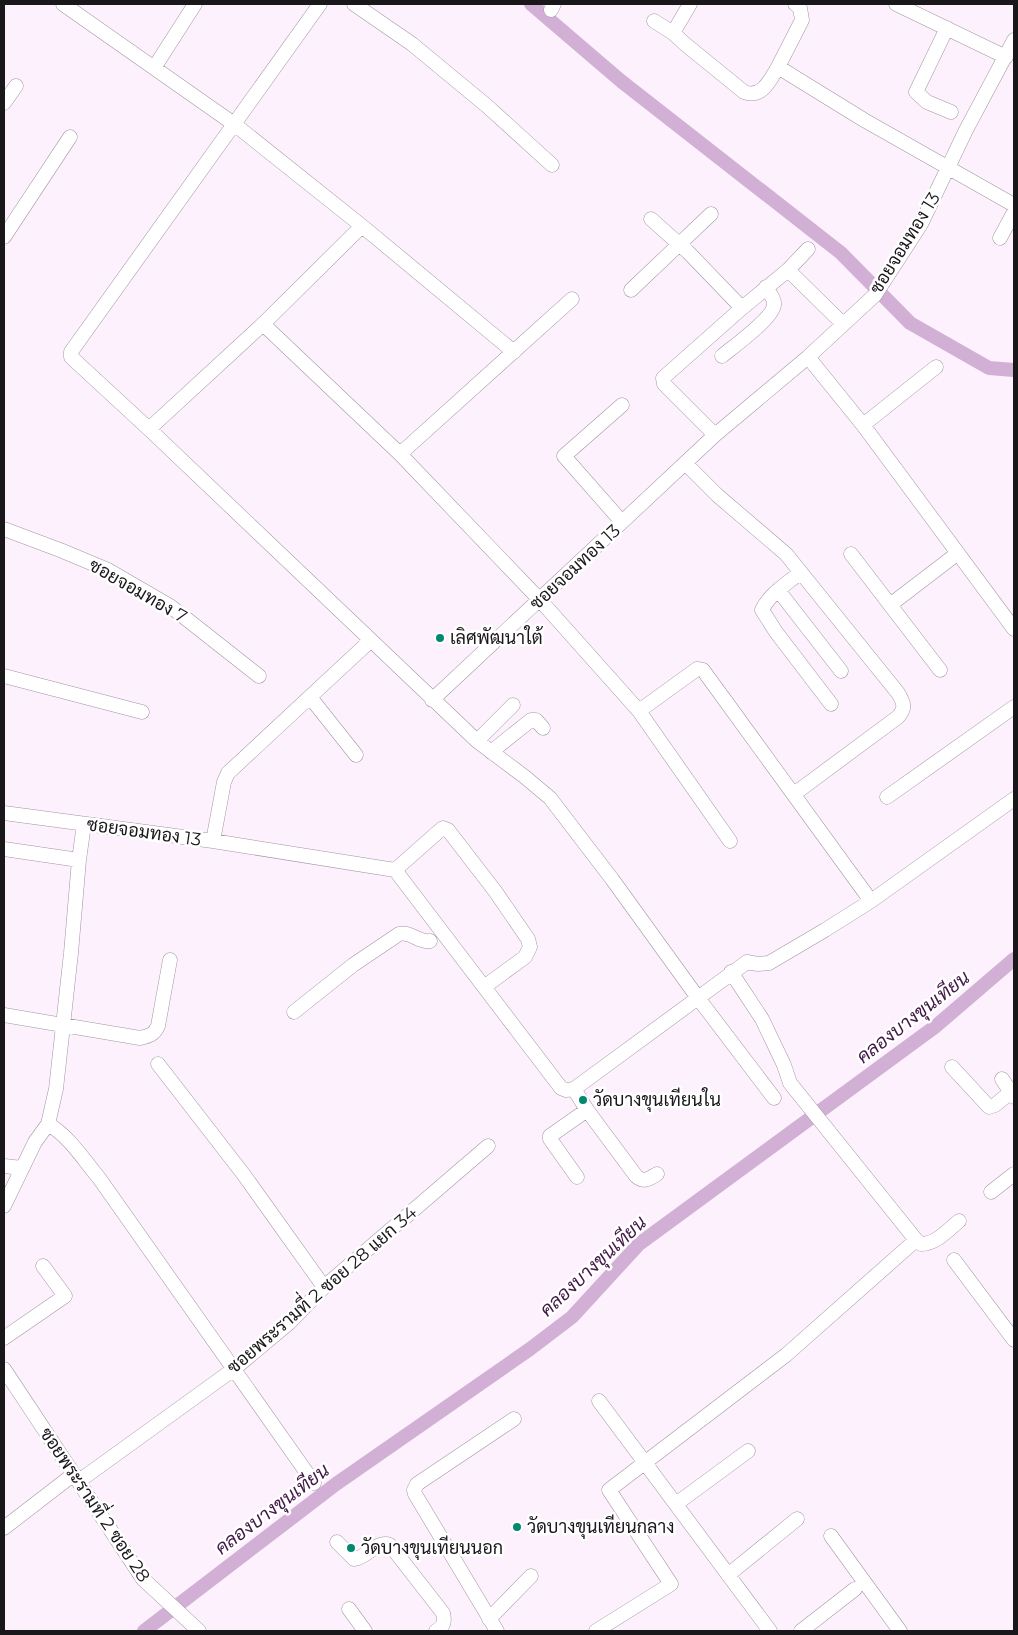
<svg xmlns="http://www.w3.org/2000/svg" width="1018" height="1635" viewBox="0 0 1018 1635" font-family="Montserrat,Sarabun,sans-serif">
<rect width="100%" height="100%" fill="#fcf1fd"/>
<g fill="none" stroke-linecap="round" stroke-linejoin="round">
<!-- canal -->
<path stroke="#d2afd5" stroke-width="14" d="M531 4 621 81 841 253 910 323 989 368 1014 370
M144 1631 336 1484 530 1349 572 1317 639 1244 936 1026 1014 959"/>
<defs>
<path id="minor" d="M63 4 234 124 362 226 514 352
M320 4 73 349 71 352V357L149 429 477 741 525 777 550 798 612 879 698 998 774 1098
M354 4 412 44 487 106 552 165
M690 4 673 33 685 44 744 92C762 99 770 80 778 67L864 120 1014 205
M896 4 1006 57
M551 10 554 4
M654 21 673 33
M947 28 916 92 927 102 951 112
M778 67 802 20 800 8 795 4
M154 68 195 4
M4 103 16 86
M651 219 688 252 742 308
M4 237 70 137
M1000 238 1014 212
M788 270 843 324
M631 290 711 214
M263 324 400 454 540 600 639 711 730 841
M722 356C733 347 773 318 774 305 775 299 769 293 766 287
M808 357 863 425 1014 629
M622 405 564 456 622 522
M863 425 936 367
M149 429 263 324 362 226
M715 435 664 384 663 378 742 308 788 270 808 249
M400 454 572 299
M685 463 717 495 786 554 898 693C904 703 906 708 898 717L794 794
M4 529 60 550 108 570 170 606 259 676
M851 554 940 670
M801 572C788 583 769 594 762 610L776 632 831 704
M778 590 841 671
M890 605 958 553
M4 676 142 712
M310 697 356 755
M432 700 715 435 808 357 875 295 921 224 966 130 1014 40
M639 711 697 669 703 670 871 901
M477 741 513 705
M491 752 531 720H536L543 728
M887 797 1014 707
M4 813 213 841 395 870 561 1088 566 1090 574 1089 747 962 758 964 769 963 825 930 871 901 1014 799
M213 841 224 782 228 773 370 641
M4 849 79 860
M395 870 438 832 443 828 448 830 495 891 528 939 530 947 525 957 484 987
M731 972 762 1019 784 1065 790 1083 916 1240 921 1244C936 1244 948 1230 959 1221
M294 1012 353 965 399 934C411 931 419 943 430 941
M4 1015 140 1038C149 1036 154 1035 158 1026L170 960
M158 1064 244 1175 324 1287
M952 1067 989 1107 995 1105 1011 1092
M1002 1079 1014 1097
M574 1089 587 1110 636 1176C644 1183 649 1179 657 1174
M48 1124C70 1137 83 1159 99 1178L314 1483
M4 1166 22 1168
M577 1177 550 1139V1136L587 1110
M991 1192 1014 1174
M4 1206 35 1142 48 1124 56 1089 71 953 79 860 84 824
M954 1260 1014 1340
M4 1338 65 1296 43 1266
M4 1369 143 1579 199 1631
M599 1401 770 1631
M79 1481 234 1369 289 1323 324 1287 488 1146
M676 1504 748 1451
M4 1528 74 1474
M831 1536 900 1631
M337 1542 354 1559C367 1558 376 1540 390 1545L443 1613C445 1622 444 1626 436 1631
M728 1575 797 1519
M349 1609 365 1631
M489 1619 531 1576
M497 1631 415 1494 414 1490 417 1484 514 1419
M596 1631 671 1584 609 1490 786 1355 916 1240
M801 1631 855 1589"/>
</defs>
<!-- minor casing -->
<use href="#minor" stroke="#a096a1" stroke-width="15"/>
<!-- minor -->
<use href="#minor" stroke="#fff" stroke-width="14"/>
</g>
<!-- markers -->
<g fill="#00896f" stroke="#fff" stroke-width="2">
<circle cx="440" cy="638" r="5"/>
<circle cx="583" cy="1100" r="5"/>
<circle cx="517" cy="1527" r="5"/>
<circle cx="351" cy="1548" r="5"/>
</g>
<g text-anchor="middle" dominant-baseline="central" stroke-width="5" stroke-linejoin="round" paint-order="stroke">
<!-- street labels -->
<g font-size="18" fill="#1a171b" stroke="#fff">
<text transform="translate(905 243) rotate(-58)">ซอยจอมทอง 13</text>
<text transform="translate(575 567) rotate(-43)">ซอยจอมทอง 13</text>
<text transform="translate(138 591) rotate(30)">ซอยจอมทอง 7</text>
<text transform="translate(144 832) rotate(8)">ซอยจอมทอง 13</text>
<text transform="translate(322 1290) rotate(-41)">ซอยพระรามที่ 2 ซอย 28 แยก 34</text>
<text transform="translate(95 1505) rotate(56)">ซอยพระรามที่ 2 ซอย 28</text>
</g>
<!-- poi labels -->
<g font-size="18" fill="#1a171b" stroke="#fff" text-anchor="start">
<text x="450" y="638">เลิศพัฒนาใต้</text>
<text x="593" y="1100">วัดบางขุนเทียนใน</text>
<text x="527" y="1527">วัดบางขุนเทียนกลาง</text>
<text x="361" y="1548">วัดบางขุนเทียนนอก</text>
</g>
<!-- water labels -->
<g font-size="19" font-style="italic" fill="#421847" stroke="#fff">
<text transform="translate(913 1017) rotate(-38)">คลองบางขุนเทียน</text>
<text transform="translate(593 1266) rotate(-43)">คลองบางขุนเทียน</text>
<text transform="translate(272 1509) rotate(-37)">คลองบางขุนเทียน</text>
</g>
</g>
<!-- border -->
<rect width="1018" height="1635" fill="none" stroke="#1a171b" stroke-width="10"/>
</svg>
